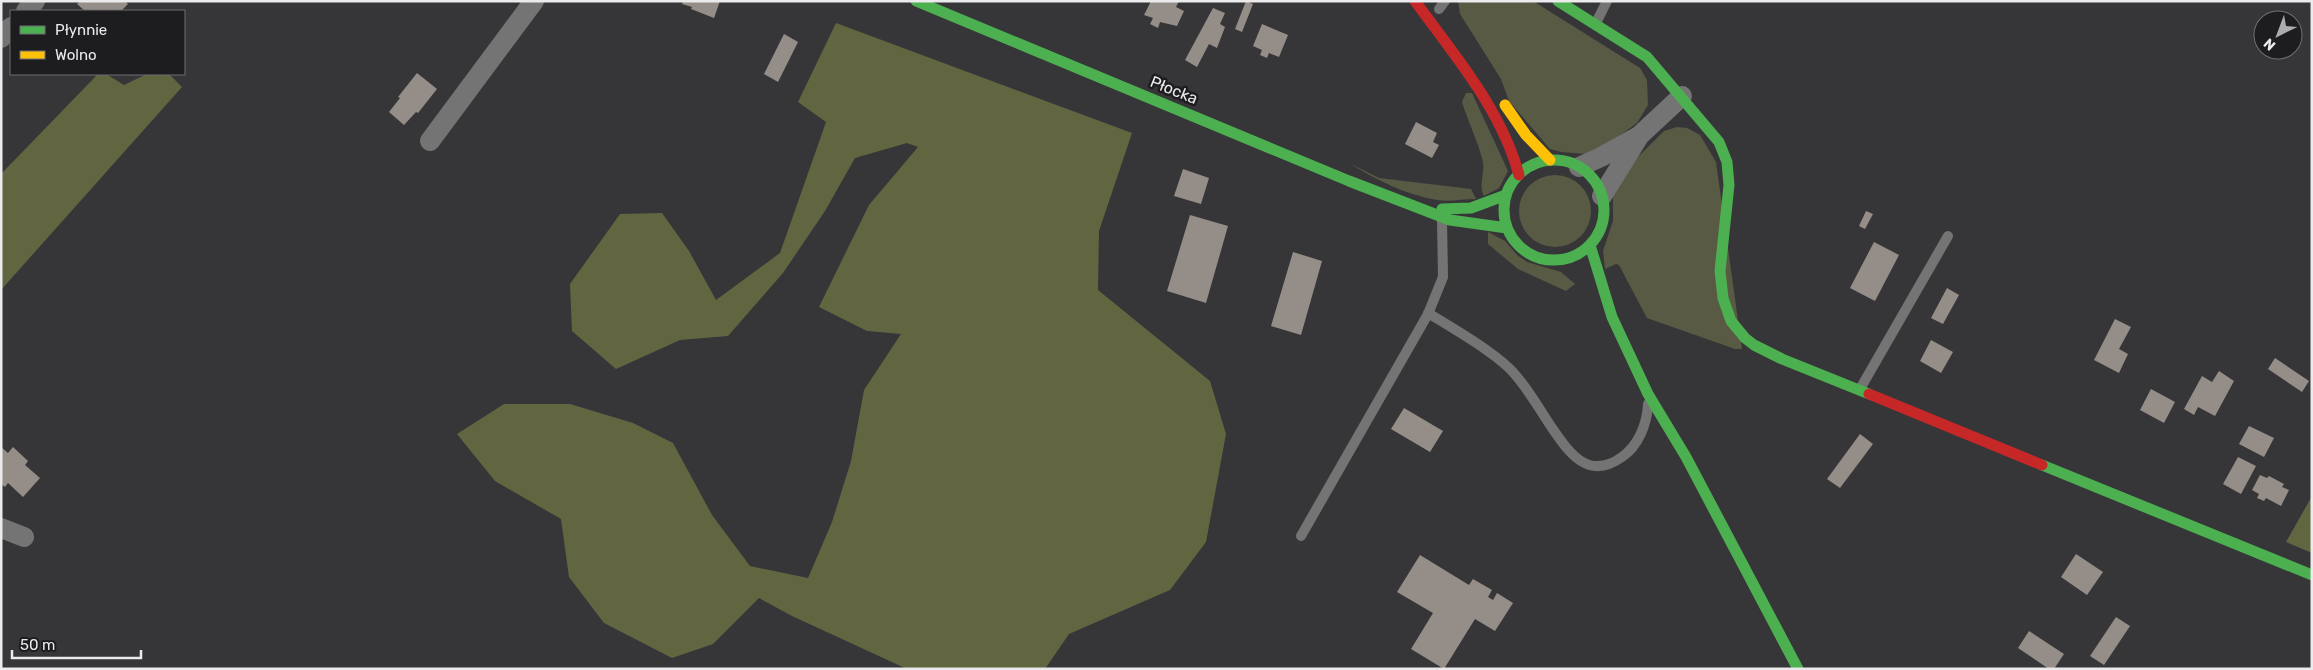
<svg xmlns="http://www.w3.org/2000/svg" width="2313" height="670" viewBox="0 0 2313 670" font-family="Rubik,sans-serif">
<rect width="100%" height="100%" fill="#363639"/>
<!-- green -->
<path fill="#585a44" d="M1458 1H1533L1640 68 1647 80 1648 105 1637 123 1619 136 1587 154 1561 152 1550 149 1509 101 1501 79 1460 14Z
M1466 93H1472L1508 171 1499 188 1484 196C1478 184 1485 174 1483 162 1478 141 1468 122 1462 102Z
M1677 127 1687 128 1700 135 1716 162 1742 349H1735L1647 318 1619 265 1616 264 1605 269 1603 251 1613 221V197L1633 162 1664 131Z
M1351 164 1379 178 1471 189 1476 199C1463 199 1449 202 1437 200 1407 195 1376 180 1351 164Z
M1519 211a36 36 0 1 1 72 0a36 36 0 1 1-72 0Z
M1488 232 1505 241 1517 255 1527 262 1561 272 1575 284 1566 291 1518 269 1488 244Z"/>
<!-- forest -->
<path fill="#616641" d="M836 23 1132 133 1099 231 1098 290 1210 381 1226 434 1206 542 1170 590 1069 634 1045 669H907L792 616 759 598 713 644 672 658 604 623 569 577 561 519 495 481 457 434 504 404H570L633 423 673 443 712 515 750 566 808 578 832 522 851 461 864 390 901 334 867 331 819 307 869 205 918 147 907 143 855 158 825 211 783 273 728 336 680 340 616 369 572 331 570 284 620 214 662 213 689 251 716 300 780 253 826 122 798 102Z
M98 74H106L124 85 147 74H169L182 87 1 290V174Z
M2312 496V553L2286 542Z"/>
<!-- building -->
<path fill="#958e88" d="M80 1H125L128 4 121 11H85L77 4Z
M683 1H720L714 18 691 9 692 7 682 4Z
M1151 1H1179L1176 7 1184 11 1177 26 1160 22 1158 28 1150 24 1153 18 1144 15Z
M1246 1 1253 4 1242 32 1235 29Z
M1213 8 1225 13 1220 24 1225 27 1217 48 1209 44 1197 67 1185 60Z
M1262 24 1288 35 1279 57 1269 53 1267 58 1260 55 1262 50 1253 46Z
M784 34 798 42 778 82 764 74Z
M417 73 437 89 418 113 416 112 404 125 389 112 400 98 398 97Z
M1416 122 1437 133 1433 142 1439 145 1432 158 1405 144Z
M1183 169 1209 178 1201 204 1174 196Z
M1866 211 1873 214 1865 229 1859 226Z
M1190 215 1228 226 1206 303 1167 291Z
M1874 242 1899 255 1875 301 1850 288Z
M1293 252 1322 261 1301 335 1271 326Z
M1947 288 1959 295 1943 324 1931 318Z
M2115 319 2131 327 2119 349 2128 354 2119 373 2094 360Z
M1931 340 1953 352 1941 373 1920 361Z
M2275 358 2309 381 2302 392 2268 369Z
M2219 371 2234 381 2215 416 2198 407 2194 415 2184 409 2202 376 2212 382Z
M2151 389 2175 402 2164 423 2140 410Z
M1404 408 1443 431 1430 452 1391 429Z
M2249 426 2274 438 2264 457 2239 444Z
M1860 434 1873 444 1840 488 1827 479Z
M1 447 8 453 13 447 28 461 25 465 40 478 23 497 8 483 5 487 1 484Z
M2238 457 2256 466 2241 494 2223 484Z
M2260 475 2267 478 2269 476 2284 484 2282 487 2289 490 2281 506 2266 498 2264 501 2257 498 2259 494 2252 490Z
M2076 554 2103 572 2087 595 2061 577Z
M1420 555 1469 585 1473 579 1492 590 1488 597 1493 600 1497 593 1513 603 1495 631 1475 619 1444 669 1411 649 1433 613 1397 592Z
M2116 617 2130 626 2104 665 2090 656Z
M2029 631 2064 654 2054 669H2049L2018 648Z"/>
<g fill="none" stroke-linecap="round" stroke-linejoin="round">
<!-- lane -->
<path stroke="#757474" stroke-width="10" d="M1439 9 1445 1
M1596 23 1607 1
M1428 313C1454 329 1489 349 1510 369 1526 385 1538 407 1550 425 1568 451 1587 482 1622 457 1638 446 1647 425 1648 404
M1860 389 1948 236
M1301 536 1428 314 1443 277 1442 219"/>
<!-- street -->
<path stroke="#757474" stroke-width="20" d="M26 11 35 1
M1 38 11 27
M430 141 534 1
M1579 167 1601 157 1639 136 1682 96
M1602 196 1638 138
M1 528 24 537"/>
<!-- fast -->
<path stroke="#4caf50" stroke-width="11" d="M916 1 1349 181 1450 220 1507 228
M1558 1 1647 57 1719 142 1727 162 1729 185 1720 271 1723 298 1731 321 1745 338 1754 345 1782 359 1869 394
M1504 210a50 50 0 1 1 100 0a50 50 0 1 1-100 0Z
M1442 209 1471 208 1506 195
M1590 245 1612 317 1648 394 1686 457 1798 669
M2042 465 2312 575"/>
<!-- slow -->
<path stroke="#ffc107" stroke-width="11" d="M1505 105 1526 135 1550 160"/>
<!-- jam -->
<path stroke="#c62828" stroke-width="11" d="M1415 1C1455 56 1501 109 1519 175
M1869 394 2042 465"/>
</g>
<g text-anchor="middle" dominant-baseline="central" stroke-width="5" stroke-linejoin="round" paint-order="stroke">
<!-- street labels -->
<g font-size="16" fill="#ebebee" stroke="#1d1d1f">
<text transform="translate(1174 90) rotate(22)">Płocka</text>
</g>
</g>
<!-- border -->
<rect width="2313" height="670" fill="none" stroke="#ebebee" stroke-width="5"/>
<!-- legend -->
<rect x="10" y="10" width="175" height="65" fill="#1d1d1f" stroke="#6f6f72"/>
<rect x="20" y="26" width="25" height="8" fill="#4caf50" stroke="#6f6f72"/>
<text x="55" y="35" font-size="15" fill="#ebebee">Płynnie</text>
<rect x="20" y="51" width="25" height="8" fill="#ffc107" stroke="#6f6f72"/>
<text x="55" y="60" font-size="15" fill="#ebebee">Wolno</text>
<!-- north arrow -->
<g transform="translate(2278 35) rotate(222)"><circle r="24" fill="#1d1d1f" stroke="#6f6f72"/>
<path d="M0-4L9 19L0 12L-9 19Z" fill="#acacaf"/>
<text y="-8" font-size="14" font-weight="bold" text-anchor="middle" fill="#ebebee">N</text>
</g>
<!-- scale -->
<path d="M12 650v8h129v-8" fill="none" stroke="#ebebee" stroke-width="2.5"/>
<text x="20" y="650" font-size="15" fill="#ebebee" stroke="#1d1d1f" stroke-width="4" paint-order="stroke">50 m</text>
</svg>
